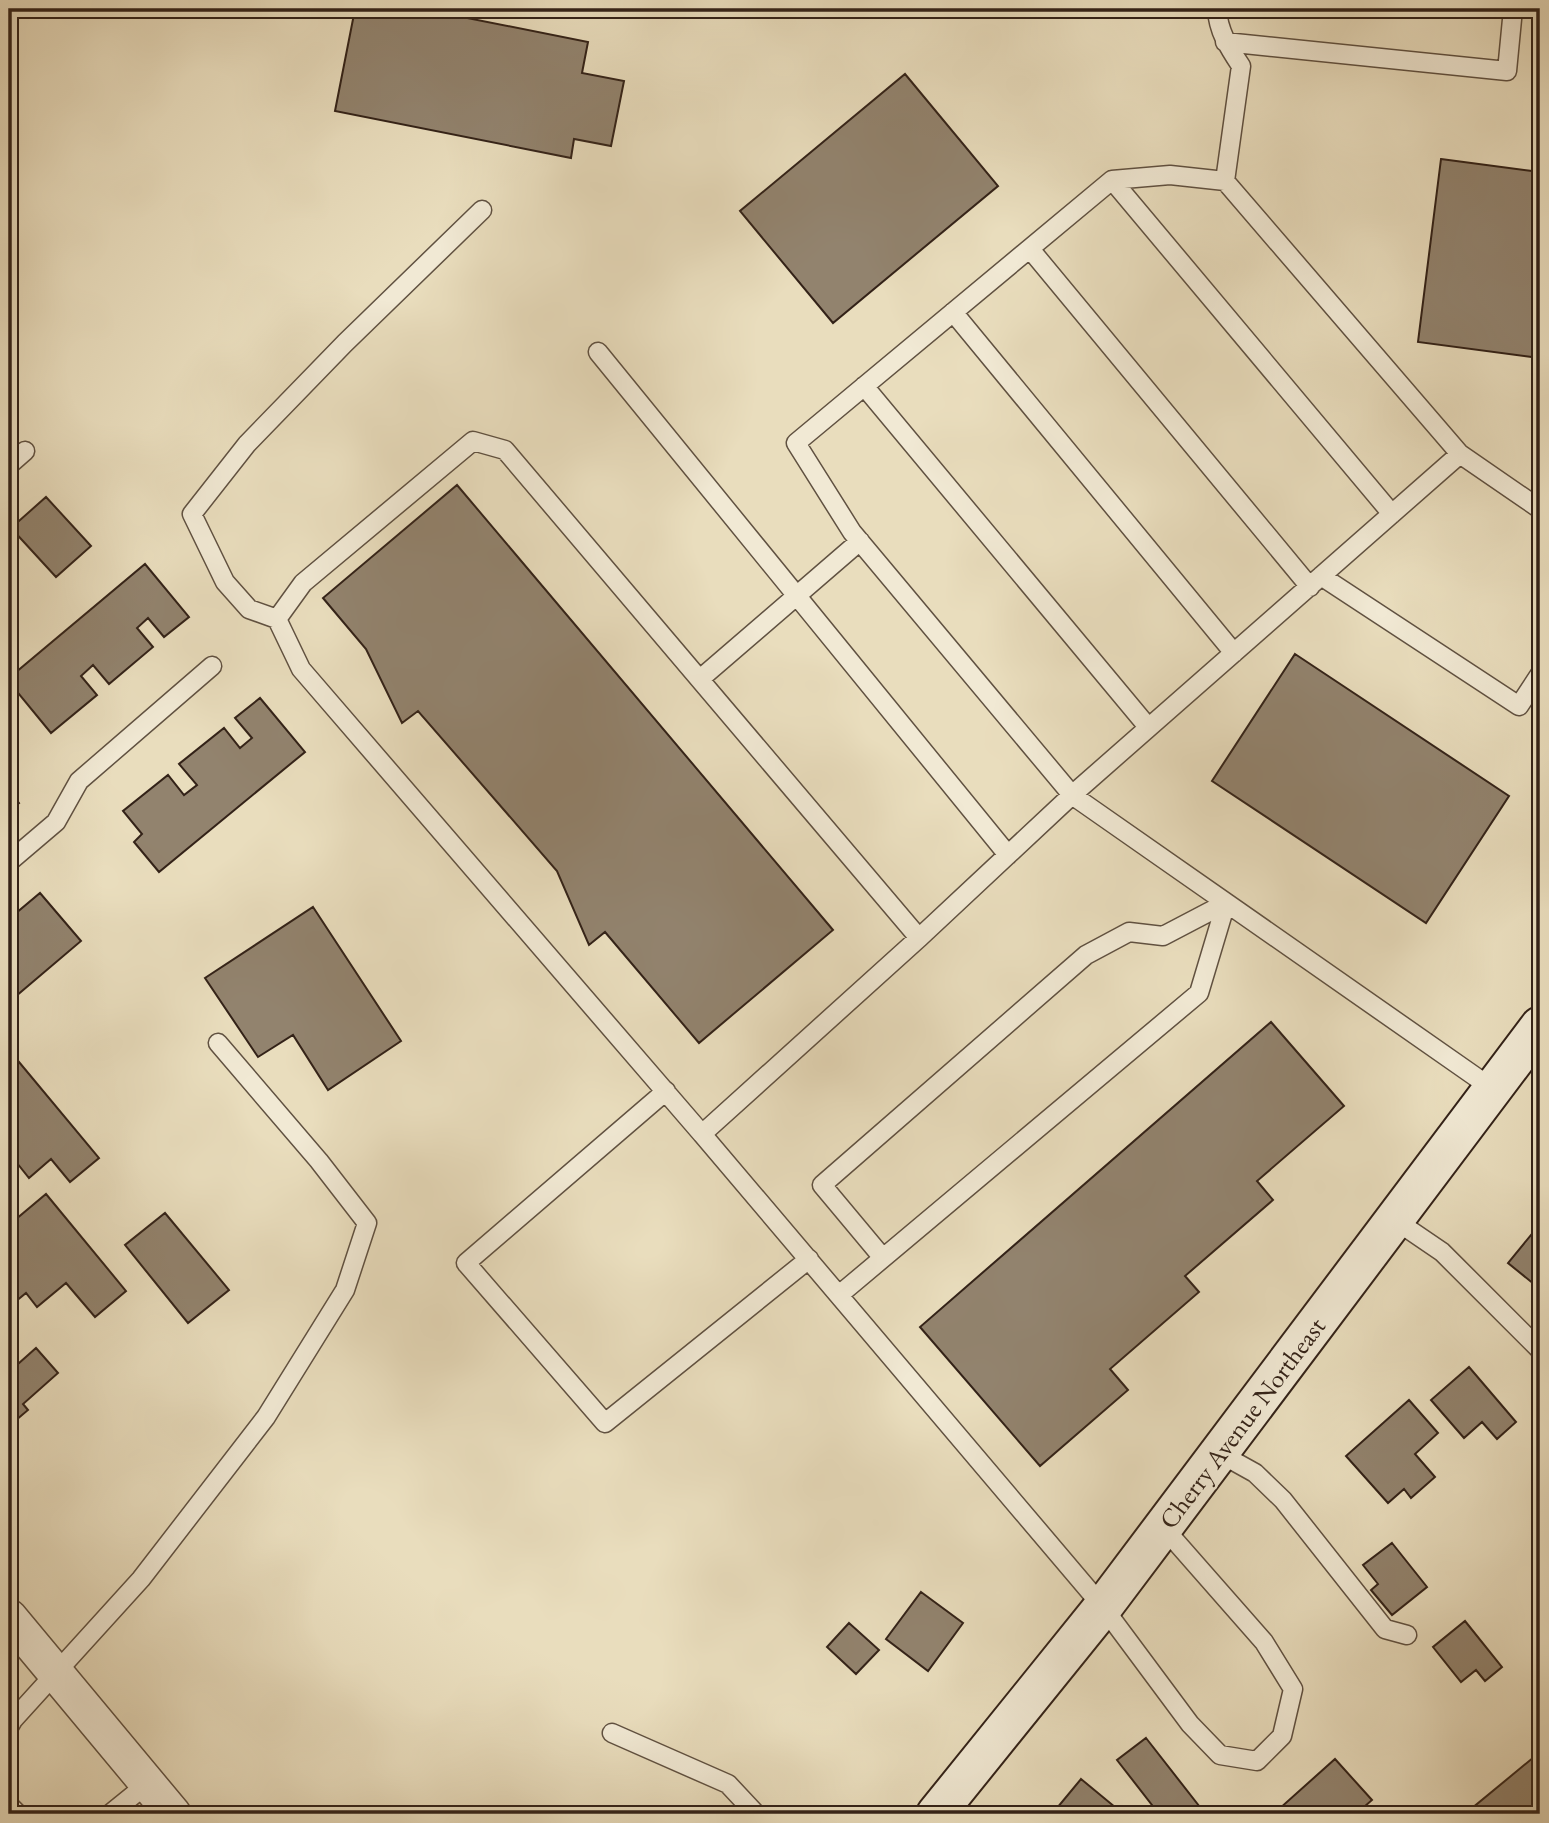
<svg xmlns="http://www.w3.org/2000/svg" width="1549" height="1823" viewBox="0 0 1549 1823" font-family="'EB Garamond',serif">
<rect width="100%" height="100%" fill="#e9ddbd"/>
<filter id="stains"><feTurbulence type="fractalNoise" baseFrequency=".00286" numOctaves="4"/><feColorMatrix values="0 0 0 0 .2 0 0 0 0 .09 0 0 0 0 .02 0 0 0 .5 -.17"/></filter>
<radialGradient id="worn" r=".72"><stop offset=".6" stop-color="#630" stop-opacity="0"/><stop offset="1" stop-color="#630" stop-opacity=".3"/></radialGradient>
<!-- building -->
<path fill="#92836e" stroke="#332218" stroke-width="2" d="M355 9H422L588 42 582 73 624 81 611 146 574 139 571 158 335 111Z
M905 74 998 186 833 323 740 211Z
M1441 159 1540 172V358L1418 342Z
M457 485 833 930 699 1043 605 932 589 945 557 871 418 711 402 723 366 649 323 598Z
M46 497 91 546 56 577 11 528Z
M145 564 189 617 164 637 148 618 137 628 153 647 109 684 93 665 81 676 97 695 51 733 9 682V678Z
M1295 654 1509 796 1426 923 1212 781Z
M260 698 305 752 159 872 134 842 142 834 123 811 168 775 184 795 197 785 179 764 224 728 240 748 252 738 235 718Z
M9 790 19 803 9 811Z
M40 893 81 941 9 1002V919Z
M313 907 401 1041 328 1090 293 1035 258 1057 205 978Z
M1271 1022 1344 1106 1257 1181 1273 1200 1185 1276 1199 1292 1110 1369 1128 1390 1040 1466 920 1327Z
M9 1050 99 1158 70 1182 51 1159 29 1178 9 1153Z
M46 1194 126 1291 95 1317 66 1283 37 1307 26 1293 9 1307V1225Z
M165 1213 229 1290 188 1323 125 1245Z
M1540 1224V1289L1508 1263Z
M36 1348 58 1373 23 1404 28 1410 9 1426V1372Z
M1469 1367 1516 1422 1497 1439 1482 1422 1464 1438 1431 1400Z
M1409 1400 1438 1433 1415 1454 1435 1477 1411 1498 1404 1489 1388 1503 1346 1456Z
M1392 1543 1427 1587 1392 1615 1371 1590 1378 1584 1363 1565Z
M921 1592 963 1623 928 1671 886 1639Z
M1465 1621 1502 1667 1485 1681 1476 1670 1461 1682 1433 1647Z
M849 1623 879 1650 856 1674 827 1647Z
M1146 1738 1203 1811 1199 1814H1159L1117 1760Z
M1540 1752V1814H1475L1471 1809Z
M1335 1759 1372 1800 1356 1814H1283L1279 1809Z
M1081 1779 1121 1812 1119 1814H1052Z"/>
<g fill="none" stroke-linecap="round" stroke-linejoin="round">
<defs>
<path id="lane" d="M1217 9C1218 31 1229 48 1241 66L1225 181
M1225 42 1507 71 1513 9
M1170 175 1225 181 1460 454 1072 795 852 532 796 443 1112 180Z
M1112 180 1392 514
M1030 249 1310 587
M953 312 1234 653
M598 352 1008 855
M864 386 1148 727
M1460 454 1540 509
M9 465 25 451
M1321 576 1519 706 1540 674
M277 619 249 609 225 582 192 514 247 444 345 343 482 210
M700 679 860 541
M9 862 56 822 79 781 212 666
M919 938 505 450 473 441 303 583 277 619 301 669 702 1134 919 938 1072 795 1493 1089
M666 1091 466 1263 605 1423 809 1259
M702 1134 1103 1607 1190 1724 1220 1755 1257 1761 1282 1736 1293 1689 1264 1642 1163 1527
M1395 1220 1442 1252 1540 1350
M883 1258 822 1185 1086 955 1129 932 1163 936 1226 903
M839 1295 1199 993 1226 903
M1219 1453 1255 1473 1283 1500 1385 1629 1407 1635
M9 1727 13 1720 141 1579 266 1417 345 1290 367 1223 319 1161 218 1043
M612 1733 728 1784 756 1814
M9 1805 18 1814
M110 1814 147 1784"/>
<path id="street" d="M9 1617 173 1814"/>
<path id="secondary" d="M936 1814 1103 1607 1540 1026"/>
</defs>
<!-- lane casing -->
<use href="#lane" stroke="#605141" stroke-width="21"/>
<!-- street casing -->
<use href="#street" stroke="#605141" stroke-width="38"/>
<!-- secondary casing -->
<use href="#secondary" stroke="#332218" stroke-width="42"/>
<!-- lane -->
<use href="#lane" stroke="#f1e9d4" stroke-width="18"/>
<!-- street -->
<use href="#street" stroke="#f1e9d4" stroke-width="35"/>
<!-- secondary -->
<use href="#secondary" stroke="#f1e9d4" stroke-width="38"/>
</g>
<g text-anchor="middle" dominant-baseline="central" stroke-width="5" stroke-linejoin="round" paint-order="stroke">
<!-- street labels -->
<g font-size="26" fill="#332218" stroke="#f1e9d4">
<text transform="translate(1242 1423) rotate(-53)">Cherry Avenue Northeast</text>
</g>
</g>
<!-- margin -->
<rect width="1549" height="1823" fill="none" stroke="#e9ddbd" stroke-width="35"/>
<rect x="10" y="10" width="1528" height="1802" fill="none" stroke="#332218" stroke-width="3.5"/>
<rect x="18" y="18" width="1514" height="1788" fill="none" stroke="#332218" stroke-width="2"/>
<rect width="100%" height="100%" filter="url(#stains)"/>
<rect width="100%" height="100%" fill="url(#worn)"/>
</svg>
